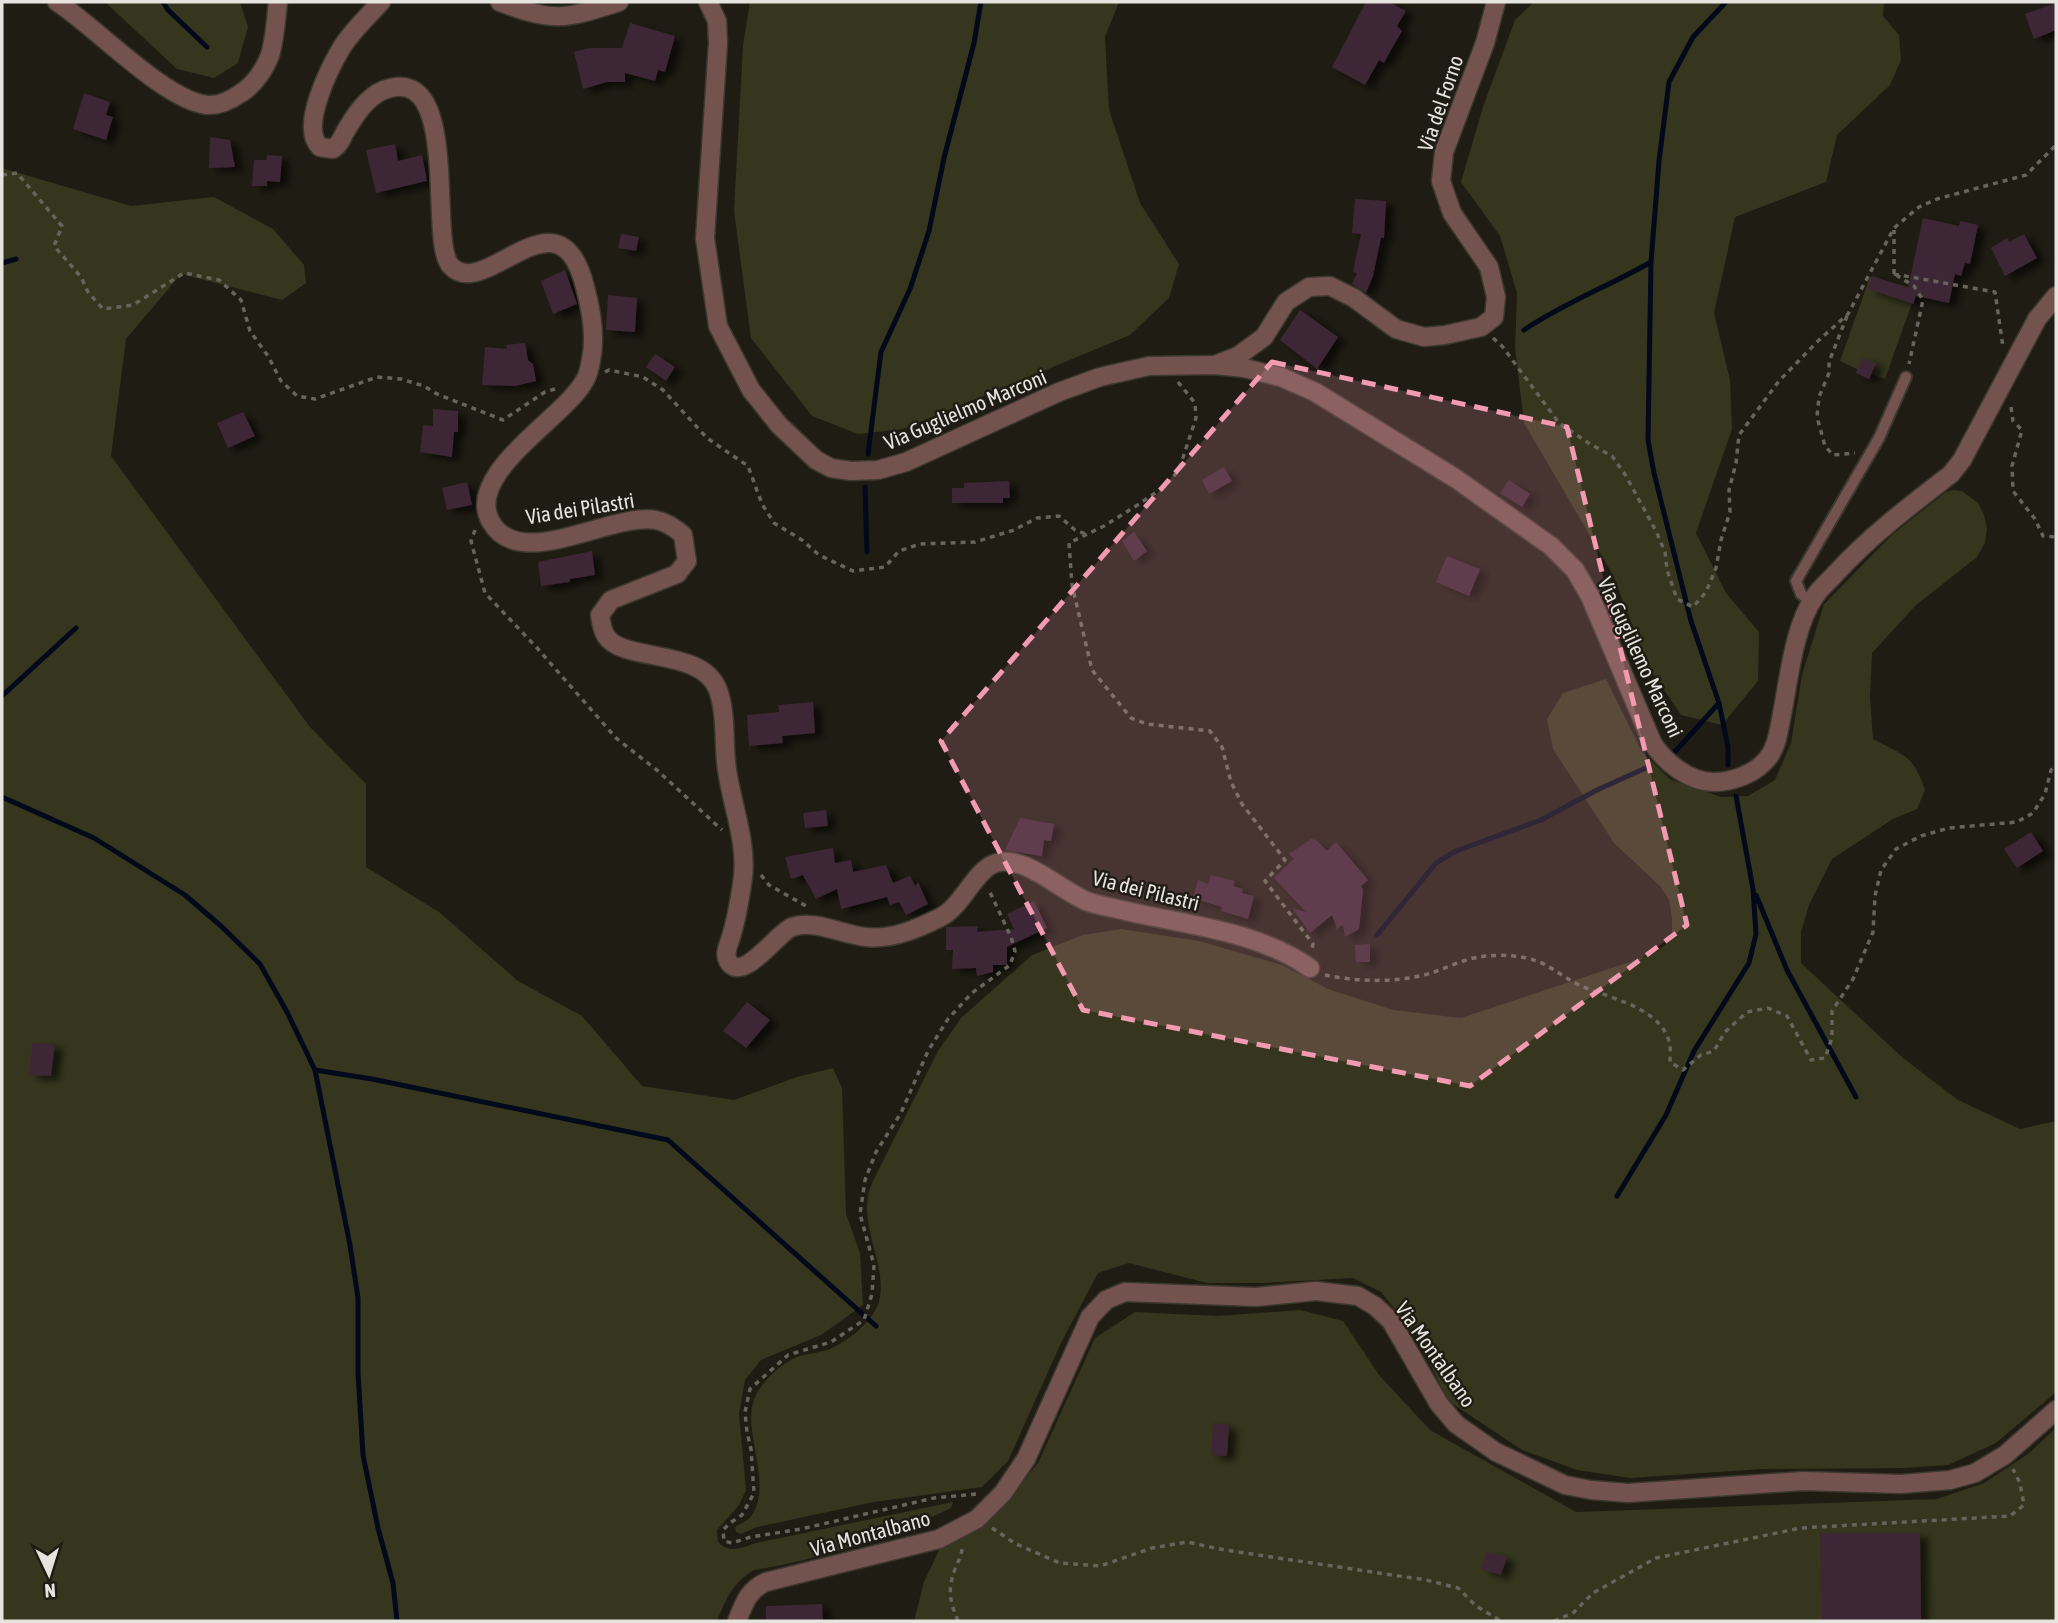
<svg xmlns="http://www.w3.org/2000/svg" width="2058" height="1623" viewBox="0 0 2058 1623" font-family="'Asap Condensed',sans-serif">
<defs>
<filter id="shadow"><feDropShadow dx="8" dy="4.5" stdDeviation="3.5" flood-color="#0009"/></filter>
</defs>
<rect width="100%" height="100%" fill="#1f1c13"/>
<!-- green -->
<path fill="#35361d" d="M105 2H240L248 27 238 63 214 78 177 69Z
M750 2H1119L1105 37 1109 110 1140 203 1179 264 1169 298 1130 335 903 429 858 434 812 416 751 338 734 211 743 45Z
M1534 2H1884L1883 16 1899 35 1901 60 1890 85 1837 135 1826 182 1735 217 1714 313 1730 380 1732 429 1696 533 1726 593 1759 632 1758 681 1722 725 1681 715 1648 666 1613 575 1524 423 1515 348 1517 293 1500 236 1461 182 1483 107 1515 20Z
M2 168 131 206 214 197 273 229 304 265 306 283 282 300 181 274 126 339 111 456 310 727 366 784V867L439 912 518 981 582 1016 642 1086 734 1100 797 1077 833 1068 842 1088 846 1214 860 1253 863 1305 821 1335 761 1360 745 1380 739 1414 746 1490 739 1505 717 1530 718 1542C730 1554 741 1548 756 1543L953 1502 951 1508C890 1537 821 1559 754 1570 732 1584 727 1597 717 1621H2Z
M1870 277 1917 289 1885 379 1872 374 1869 379 1856 373 1857 369 1840 361Z
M1954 490 1962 491 1978 503 1984 515 1987 529 1985 543 1977 557 1916 605 1872 653 1870 697 1873 739C1904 756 1913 754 1925 790L1917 809 1893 819 1832 859 1809 905 1801 932V963L1903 1058 1958 1100 2020 1129 2056 1121V1392L1996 1443 1948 1465 1904 1468 1762 1469 1630 1478 1577 1470 1522 1450 1447 1400 1418 1338 1381 1292 1353 1278 1262 1283H1207L1129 1263 1098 1273 1061 1343 1008 1461 982 1487 874 1502 757 1527 741 1534 736 1532 735 1527C741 1523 748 1521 752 1515 774 1481 739 1427 756 1395 763 1381 776 1369 789 1361 801 1353 817 1354 830 1349 848 1341 868 1325 877 1307 891 1275 861 1230 868 1197 868 1192 871 1186 873 1181L938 1051 961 1018 1032 955 1083 935 1121 929 1199 941 1282 965 1328 989 1393 1010 1461 1018 1651 955 1664 946 1672 935V918L1669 900 1661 887 1614 843 1553 749 1547 719 1563 693 1606 679 1642 752 1671 780 1721 797 1748 796 1775 780 1791 743 1802 675 1824 604 1893 534 1946 492Z
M1300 1310 1343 1321 1379 1375 1430 1430 1576 1512 1937 1499 1984 1483 2028 1454 2056 1428V1621H914L924 1582 943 1542 1000 1509 1038 1463 1095 1338 1135 1312 1217 1316Z"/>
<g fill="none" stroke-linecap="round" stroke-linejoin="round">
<!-- stream -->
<path stroke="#01091a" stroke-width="5" d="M163 2 168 10 207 47
M1726 2 1693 37 1669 82 1659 161 1651 262 1648 440 1654 473 1691 621 1719 703 1728 747V765
M2 263 16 259
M1524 330C1564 303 1609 286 1651 262
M868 454 881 352 910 289 929 231 944 158 974 43 981 2
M865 487 867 552
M2 696 76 628
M1672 755 1719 703
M2 797 94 838 185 895 221 926 260 964 287 1012 315 1070 350 1245 358 1298V1373L363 1455 378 1528 393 1583 397 1621
M1756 895 1787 970 1856 1097
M1377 935 1436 863 1456 851 1541 820 1597 790 1648 767
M315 1070 372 1079 668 1140 876 1326
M1617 1196 1666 1115 1694 1051 1749 963 1756 934 1753 889 1736 796"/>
</g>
<!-- building -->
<path fill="#3e2634" filter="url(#shadow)" d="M1366 2H1389L1406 11 1397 26 1402 31 1391 50 1384 63 1379 60 1365 85 1332 67Z
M2056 3V30L2034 39 2025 14Z
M630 23 675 36 665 72 658 70 655 81 625 73V82H607L583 89 574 52 589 48H622Z
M84 93 110 102 106 115 113 117 106 140 73 129Z
M210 137 230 140 235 167 209 168Z
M395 144 398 161 422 155 427 181 376 193 366 150Z
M267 155 282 156 280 182 267 181V186H252L254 160H266Z
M1355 199 1386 201 1384 238H1381L1373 276 1366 293 1352 284 1357 273 1353 272 1361 234 1352 233Z
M1923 218 1959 226 1960 221 1978 225 1970 264 1965 263 1961 276 1955 274 1949 303 1916 296 1913 304 1868 289 1872 276 1908 288Z
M621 234 639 237 636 251 618 248Z
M2024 234 2037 258 2005 276 1991 248 2007 238 2009 242Z
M565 270 577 304 553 314 541 281Z
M608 295 637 298 635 332 606 330Z
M1300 310 1338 337 1317 369 1280 340Z
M525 343 528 360 533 364 536 381 515 386 482 385 485 347 507 349 506 345Z
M655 354 675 367 666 381 646 367Z
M1862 358 1876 363 1869 379 1856 373Z
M433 409 458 411V432H454L452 457 420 452 423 425 433 426Z
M243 412 255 436 228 448 217 423Z
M1224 467 1232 481 1209 494 1202 480Z
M1509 480 1530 494 1522 507 1500 493Z
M1009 481 1010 498H1003V503H952V488H964V483Z
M467 482 472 505 447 510 442 488Z
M1134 532 1147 551 1134 561 1122 541Z
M592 551 595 575 570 579V582L541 586 538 562Z
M1447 556 1480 569 1469 596 1436 582Z
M813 702 815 733 782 736 783 743 749 746 747 715 779 712 778 705Z
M826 810 828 826 805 828 803 813Z
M1020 818 1054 824 1051 841 1044 840 1042 856 1005 850Z
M2031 832 2043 851 2017 868 2004 849Z
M1311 839 1316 840 1327 851 1336 842 1368 880 1361 886 1363 890 1359 929 1345 937 1343 925 1337 929 1332 915 1310 933 1292 908 1306 912 1274 878 1294 859 1289 854Z
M833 848 835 863 851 860 853 872 886 865 893 883 910 876 915 886 918 882 928 904 906 915 899 902 890 905 887 897 841 909 837 889 816 899 803 875 791 879 785 857Z
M1211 875 1235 881 1233 886 1243 889 1242 893 1254 896 1248 919 1221 911 1222 907 1193 898 1198 880 1208 884Z
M1034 901 1047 928 1007 947V965H993V972L977 976 976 968 952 969 953 950H946V927L978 926 977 932 1014 929 1007 914Z
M1370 944V962H1356L1355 945Z
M747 1002 770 1020 746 1048 723 1031Z
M32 1043 55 1044 51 1076 29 1075Z
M1213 1423 1229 1425 1227 1456 1211 1455Z
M1820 1533H1920L1921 1621H1822Z
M1486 1552 1507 1557 1501 1575 1481 1569Z
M822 1604 823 1621H766V1606Z"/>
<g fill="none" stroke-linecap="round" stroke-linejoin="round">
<defs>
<path id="service" d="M1815 597 1808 599 1801 594 1796 581 1879 438 1906 377"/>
<path id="minor" d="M381 2C368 16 352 31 342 47 330 67 299 128 320 147L333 149C340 144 341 140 345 132 354 117 366 97 384 90 462 61 428 238 450 265 484 305 559 181 585 287 591 309 596 337 591 360 590 366 588 375 585 380 565 418 463 474 491 522 520 573 611 512 656 520 667 522 675 528 683 535L687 561 677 574 611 600 600 615C601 622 602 630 606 636 623 663 702 647 718 690 727 715 723 744 727 770 732 805 747 842 743 877 740 899 737 919 730 940 728 946 724 954 728 961 742 985 778 932 792 927 814 919 844 935 866 937 891 940 917 929 939 918 962 908 974 870 996 863 1025 854 1063 893 1089 902 1101 906 1114 908 1126 911 1187 925 1258 931 1310 968
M1215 365 1238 356 1264 337 1286 302 1309 287 1330 286 1354 298 1396 329 1424 337 1445 335 1481 327 1494 317 1496 297 1489 267 1452 213 1441 181 1444 152 1485 43 1496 2"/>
<path id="tertiary" d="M57 2C96 27 164 100 207 105 219 106 231 100 241 93 254 85 265 69 270 55 275 39 276 19 278 2
M500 2C555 23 565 19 619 2
M708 2 717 21 718 43 705 238 718 326 751 390 779 425 816 460 831 468 851 471 878 470 906 462 1059 392 1100 377 1149 366 1215 365 1244 368 1281 377 1315 392 1455 478 1551 546 1575 570 1590 596 1653 744C1666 763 1689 782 1714 782 1732 782 1755 774 1767 759 1777 748 1779 729 1782 714 1789 678 1794 626 1815 596 1821 587 1830 580 1837 572 1871 535 1911 505 1951 474L1962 460 2037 319 2056 296
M737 1621C744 1604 748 1590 766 1582L939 1539 977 1519 1003 1493 1026 1459 1090 1317 1106 1300 1125 1292 1256 1297 1316 1291 1358 1296 1375 1306 1391 1321 1439 1404 1456 1424 1496 1452 1565 1485 1591 1490 1628 1493 1803 1481 1901 1484 1950 1480 1975 1473 2005 1455 2056 1410"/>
</defs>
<!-- service casing -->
<use href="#service" stroke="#3b382f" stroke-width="14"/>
<!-- minor casing -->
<use href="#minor" stroke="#3b382f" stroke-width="21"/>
<!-- tertiary casing -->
<use href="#tertiary" stroke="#3b382f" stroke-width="21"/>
<!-- path -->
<path stroke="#67645c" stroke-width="3.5" stroke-dasharray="5 5" stroke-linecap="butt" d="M2 175 17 173 62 226 54 246 81 277 88 292 103 309 133 305 184 273 219 280 241 300 250 331 268 356 281 381 297 396 315 399 377 377 401 379 424 386 437 394 503 420 545 392 555 389
M1894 274 1995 292 2003 347
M1894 274V230
M1896 275 1914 286 1923 300 1909 364
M1847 316 1829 362V373L1819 397 1817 417 1825 446 1833 455 1855 453
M1493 338 1502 346 1559 423 1590 444 1612 456 1626 476 1656 531 1665 552 1667 570 1677 599 1693 607 1706 592 1716 568 1721 540 1730 512 1729 490 1736 463 1739 435 1779 381 1818 341 1848 314 1894 228 1919 207 1937 199 2026 175 2056 145
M605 372 609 370 643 377 663 390 707 438 748 466 762 504 774 523 802 540 819 555 853 571 885 567 899 551 920 544 975 542 1014 530 1037 518 1059 516 1075 530 1086 534
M1178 382 1195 403 1196 418 1179 470 1164 487 1136 506 1104 526 1069 543 1072 585 1092 670 1131 718 1147 724 1210 731 1222 747 1231 782 1242 804 1285 860 1265 881 1313 944 1312 949
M2011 407 2013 421 2022 430 2012 466 2013 491 2035 519 2043 536 2056 537
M475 530 471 541 485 593 538 649 616 738 658 771 722 830
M761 875 769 885 806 906
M1325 975C1358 982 1398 983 1431 973 1449 967 1468 957 1487 956 1507 954 1532 956 1549 967 1560 973 1570 981 1581 986 1609 998 1659 1007 1669 1041 1671 1047 1670 1056 1670 1062L1683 1070 1701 1055 1714 1051 1725 1032 1747 1012 1768 1008 1787 1016 1811 1060 1825 1058 1832 1038V1011L1853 979 1873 932 1875 896 1881 870 1896 849 1921 836 1949 828 2017 822 2033 813 2045 794 2051 770 2056 766
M976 1494 934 1498 801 1529 751 1537 732 1543 724 1541 723 1530 730 1523 742 1515 754 1493 751 1449 747 1432 745 1412 750 1389 788 1355 831 1342 864 1320 872 1294 874 1265 860 1214 865 1180 876 1152 901 1113 928 1051 948 1019 972 993 1010 965 1015 951 1011 937 989 890
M992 1528 1016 1544 1060 1563 1100 1566 1152 1548 1187 1542 1225 1550 1426 1580 1458 1588 1476 1606 1501 1621
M958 1621C950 1601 947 1591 955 1569 958 1561 962 1556 962 1547
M1554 1621 1573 1613 1593 1593 1656 1558 1801 1528 2010 1516 2024 1505 2020 1483 2013 1469"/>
<!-- service -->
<use href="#service" stroke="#74534e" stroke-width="10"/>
<!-- minor -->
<use href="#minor" stroke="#74534e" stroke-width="18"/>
<!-- tertiary -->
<use href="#tertiary" stroke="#74534e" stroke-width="18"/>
</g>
<!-- marked area -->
<path fill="#f29ab0" fill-opacity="0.2" stroke="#f29ab0" stroke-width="5" stroke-dasharray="14 9" stroke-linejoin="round" d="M1272 362 1567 427 1687 925 1470 1086 1083 1010 941 741Z"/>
<g text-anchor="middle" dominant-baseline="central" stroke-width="5" stroke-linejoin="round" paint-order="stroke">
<!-- street labels -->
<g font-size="21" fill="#e6e4de" stroke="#1f1c13">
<text transform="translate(1440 103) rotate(-71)">Via del Forno</text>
<text transform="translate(965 409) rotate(-23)">Via Guglielmo Marconi</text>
<text transform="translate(580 508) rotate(-9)">Via dei Pilastri</text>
<text transform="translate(1641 657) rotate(65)">Via Guglilemo Marconi</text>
<text transform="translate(1146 890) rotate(14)">Via dei Pilastri</text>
<text transform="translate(1436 1354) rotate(55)">Via Montalbano</text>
<text transform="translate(870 1533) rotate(-15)">Via Montalbano</text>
</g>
</g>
<!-- border -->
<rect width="2058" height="1623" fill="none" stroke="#e6e4de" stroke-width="7"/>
<!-- north arrow -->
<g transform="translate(49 1574) rotate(176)" stroke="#1f1c13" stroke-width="5" paint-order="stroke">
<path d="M0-5L12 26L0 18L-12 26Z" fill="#e6e4de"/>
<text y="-10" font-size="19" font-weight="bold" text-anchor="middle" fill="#e6e4de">N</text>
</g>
</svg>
